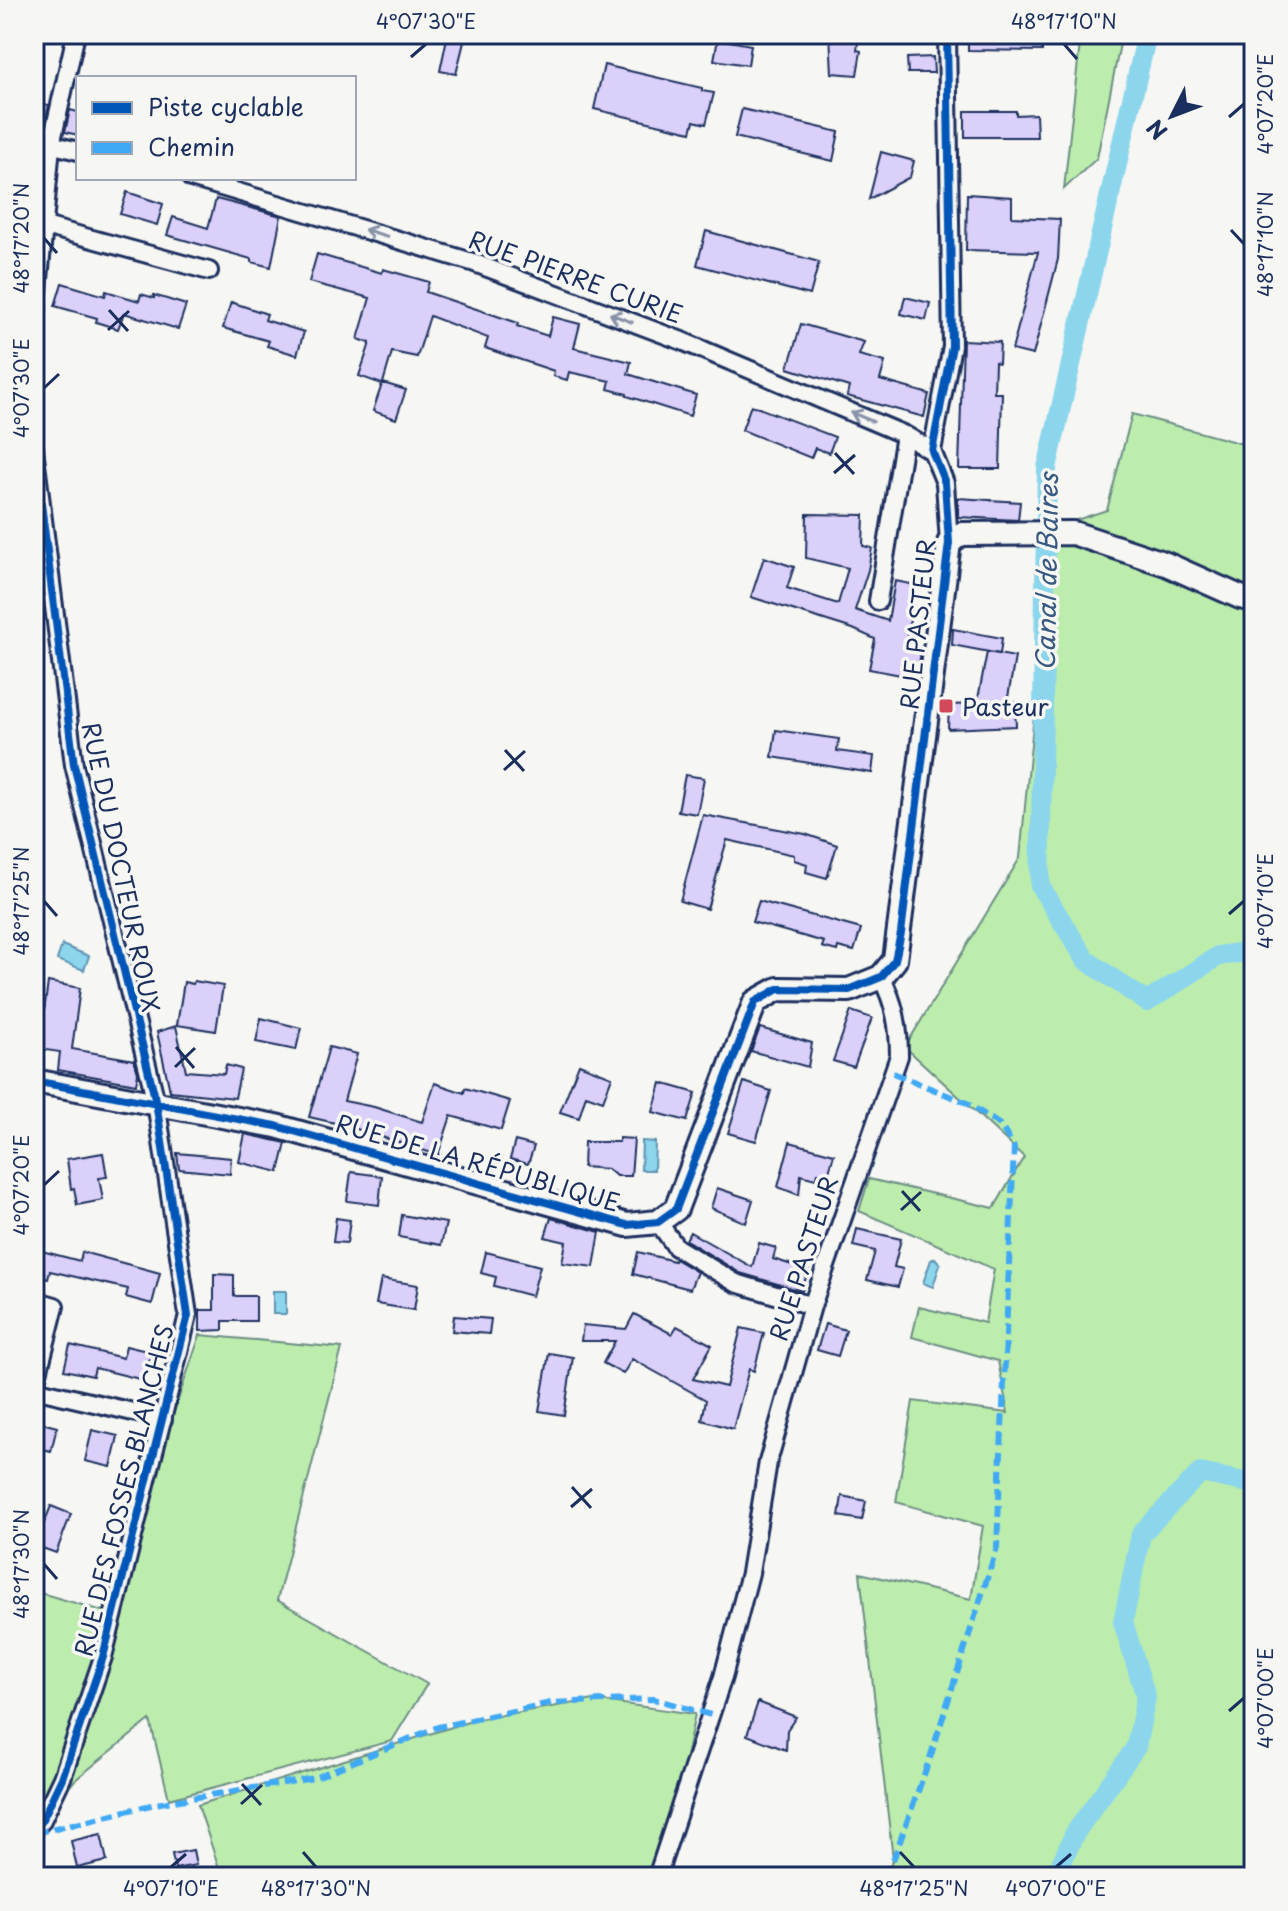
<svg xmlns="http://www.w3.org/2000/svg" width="1288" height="1911" viewBox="0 0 1288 1911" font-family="'Playpen Sans',sans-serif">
<rect width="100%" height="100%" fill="#f6f6f2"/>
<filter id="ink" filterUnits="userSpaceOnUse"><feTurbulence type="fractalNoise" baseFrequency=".0125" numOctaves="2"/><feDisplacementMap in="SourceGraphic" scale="16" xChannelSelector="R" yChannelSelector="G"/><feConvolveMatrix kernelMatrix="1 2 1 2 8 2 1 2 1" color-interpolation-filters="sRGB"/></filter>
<g filter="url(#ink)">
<!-- green -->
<path fill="#bcedac" stroke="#6c8e85" stroke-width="2" d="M1081 34H1122L1097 158 1064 189Z
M1132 414 1254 447V1877H886L893 1859 860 1573 971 1599 983 1526 896 1502 913 1401 1008 1413 998 1361 912 1337 919 1307 985 1323 994 1269 859 1211 869 1179 994 1208 1024 1157 905 1047 1020 858 1052 528 1107 510Z
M200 1335 342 1348 277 1600 427 1684 392 1741 169 1799 150 1720 75 1780 34 1832V1591L106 1612Z
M594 1700 695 1714 661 1877H222L198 1805 478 1719Z"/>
<!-- water -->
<path fill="#8cd6ed" stroke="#5f93b4" stroke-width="2" d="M62 945 89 956 84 970 57 960Z
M642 1141 655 1142 654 1170H641Z
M935 1258 940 1264 933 1287 923 1283 931 1260Z
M273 1291H286V1314H273Z"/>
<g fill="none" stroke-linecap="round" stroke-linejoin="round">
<!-- canal -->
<path stroke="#8cd6ed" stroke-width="20" d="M1147 34 1047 468 1040 886 1086 960 1147 1002 1218 956 1254 951
M1055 1877 1075 1833 1136 1747 1146 1697 1123 1622 1141 1534 1200 1473 1254 1484"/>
</g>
<!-- building -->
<path fill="#dad0f9" stroke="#1b2f5e" stroke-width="2" d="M830 34H859L857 50 861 51 857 75 832 73Z
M968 34H1042V51L968 50Z
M447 38 464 42 456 74 440 71Z
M718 39 751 45 748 65 714 60Z
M933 57 934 73H908L907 58Z
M604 65 702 88V91L714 93 706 124 694 121 691 132 594 109Z
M34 102 49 105 44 127 34 125Z
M742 109 839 132 833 161 735 137Z
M70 110 78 112V135L65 132Z
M965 111H1016V115L1036 114 1037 137H965Z
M881 152 914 161 910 177 869 199Z
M127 192 163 204 157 225 120 214Z
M967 194 1012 197V217L1060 219 1058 259 1033 355 1012 350 1038 252 966 250Z
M216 199 281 216 271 267 251 262V259L167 235 173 217 208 228Z
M706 231 819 262 810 295 697 265Z
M317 254 382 273 383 269 429 282 426 292 518 323 517 326 548 336 553 317 580 324 574 348 631 362 628 374 696 395 690 416 627 396V394L608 389 610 381 569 372 567 380 553 376 554 371 485 348 488 338 430 316 417 357 392 352 383 383 406 390 396 419 373 411 382 384 359 376 370 343 358 339 370 298 309 282Z
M62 283 105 296 106 291 139 301 141 294 154 298V295L186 305 178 329 124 313 118 329 96 322 97 318 55 306Z
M905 297 930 303 926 320 901 314Z
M231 302 267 314 265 320 304 332 297 355 267 346 269 341 223 328Z
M801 324 864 342 859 355 885 362 880 380 929 394 924 417 847 396 849 387 788 368Z
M963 340 1000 342 999 363 995 362 994 393H1002L1000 469H959Z
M751 405 835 437 829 453 815 448 811 458 742 430Z
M958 498 1020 502 1018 520 958 517Z
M807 514 864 515 863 546 872 548 868 570 855 610 888 621 895 581 916 585 905 648 921 651 917 678 869 669 875 639 853 629 751 597 764 557 794 567 787 588 838 604 848 568 806 558Z
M953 629 1002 638 1000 654 952 645Z
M987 652 1015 657 1007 703 1015 702 1016 726 948 729 949 705 977 704Z
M776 730 839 739 837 751 874 756 872 773 772 757Z
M685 775 704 778 697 814 678 811Z
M703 815 805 834 837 845 827 878 806 872 807 864 794 860V855L727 840 707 909 680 901Z
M759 901 861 929 854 951 838 947 837 951 822 947 824 942 752 922Z
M194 981 223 986 216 1031 177 1025 184 982 193 984Z
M48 982 80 988 72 1049 134 1060 138 1073 136 1084 58 1070 60 1052 39 1049Z
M851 1011 872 1018 854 1067 833 1061Z
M261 1018 301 1028 296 1050 256 1042Z
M176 1026 186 1071 224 1074 226 1065 241 1069 235 1098 170 1091 157 1032Z
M760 1028 812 1043 808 1067 751 1051Z
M329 1047 357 1054 344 1101 374 1107 422 1122 435 1083 464 1093 465 1088 510 1101 501 1130 451 1116 438 1155 344 1125 309 1117Z
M579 1064 612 1077 603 1101 586 1095 579 1118 560 1112Z
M744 1082 771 1091 756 1141 728 1133Z
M661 1083 696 1093 687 1121 653 1112Z
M245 1134 286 1143 279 1172 239 1162Z
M619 1138 634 1139 631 1176H616L608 1169 583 1167 584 1142H619Z
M515 1141 534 1146 528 1164 510 1159Z
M790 1142 834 1154 828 1175 818 1173 816 1179 801 1175 799 1195 778 1187Z
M103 1153 107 1177 99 1178 103 1200 77 1205 74 1188 71 1189 67 1159Z
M177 1153 231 1158 230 1174 179 1169Z
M351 1172 382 1176 379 1205 347 1201Z
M717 1188 753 1200 746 1223 711 1208Z
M402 1215 446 1223 441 1245 399 1237Z
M336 1218 350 1220 347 1243 333 1242Z
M551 1218 600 1232 594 1267 562 1263 566 1242 545 1237Z
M857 1229 901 1239 894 1267 903 1269 898 1287 867 1280 875 1251 853 1246Z
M690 1232 752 1267 759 1243 776 1248 773 1259 808 1270 802 1291 740 1273 686 1240Z
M34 1249 80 1261 82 1252 160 1273 152 1304 126 1297 128 1289 50 1271 48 1279 34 1275Z
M486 1252 540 1266 532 1296 494 1286 496 1277 481 1273Z
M638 1252 674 1261 675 1259 697 1272 690 1289 633 1274Z
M214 1274 234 1275V1296H256V1321H223V1330L200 1331V1310H214Z
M381 1279 418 1285 414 1310 376 1304Z
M634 1314 672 1334 677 1326 712 1345 693 1379 726 1387 741 1328 764 1333 754 1371 749 1369 733 1429 702 1420 706 1400 632 1359 623 1374 603 1363 615 1341H581L583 1325 626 1329Z
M454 1316 491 1319 489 1334 452 1331Z
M825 1324 846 1330 838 1356 817 1350Z
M70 1345 123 1358 126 1346 151 1352 144 1380 95 1368 93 1376 64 1370Z
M549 1353 573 1357 564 1415 539 1411Z
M34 1421 57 1427 51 1451 34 1447Z
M92 1430 118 1436 111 1467 85 1461Z
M842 1496 866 1501 862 1520 839 1516Z
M51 1506 71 1514 56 1553 34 1545 38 1527 42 1528Z
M758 1702 796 1717 787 1730 786 1750 747 1735Z
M101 1834 107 1861 77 1868 71 1841Z
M193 1850 196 1865 175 1869 172 1854Z"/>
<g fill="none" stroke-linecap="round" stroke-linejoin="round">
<defs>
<path id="street" d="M947 34 952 346 932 451 945 483 949 543
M34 140 78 151
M191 178 472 262 682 341 905 435 932 451
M45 226 209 271
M34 336 51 145 76 34
M34 448 74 765 156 1102 188 1315 103 1657 62 1778 41 1822 34 1829
M878 601 905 435
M658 1222 676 1247 736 1283 812 1306
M34 1300 55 1306 34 1389
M34 1389 163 1419
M657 1877 723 1677 750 1573 768 1462 812 1306 899 1056C899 1027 895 1003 881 977"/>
<path id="secondary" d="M34 1081 276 1126 627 1225 658 1222 676 1209 755 1002 778 989 849 990 881 977 895 960 949 543 961 534 1073 533 1166 564 1240 597 1254 600"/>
</defs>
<!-- street casing -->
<use href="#street" stroke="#1b2f5e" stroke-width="22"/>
<!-- secondary casing -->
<use href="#secondary" stroke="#1b2f5e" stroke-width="28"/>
<!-- street -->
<use href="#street" stroke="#f6f6f2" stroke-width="16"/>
<!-- secondary -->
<use href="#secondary" stroke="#f6f6f2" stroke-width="22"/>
<!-- quiet -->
<path stroke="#3fa9f5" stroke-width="6" stroke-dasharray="12 6" stroke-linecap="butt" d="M35 1833 155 1804 314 1778 438 1727 551 1703 654 1699 711 1715
M887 1877 930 1758 997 1547 1014 1147 1000 1125 967 1103 893 1073"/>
<defs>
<path id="cycleway" d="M34 448 74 765 156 1102 188 1315 103 1657 62 1778 41 1822 34 1829
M34 1081 276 1126 627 1225 658 1222 676 1209 755 1002 778 989 849 990 881 977 895 960 901 933 949 543 945 483 932 451 952 346 947 34"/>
</defs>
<!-- cycleway casing -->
<use href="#cycleway" stroke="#f6f6f2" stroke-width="13"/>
<!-- cycleway -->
<use href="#cycleway" stroke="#0057b8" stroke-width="8"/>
</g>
<!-- one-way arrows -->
<defs><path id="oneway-shaft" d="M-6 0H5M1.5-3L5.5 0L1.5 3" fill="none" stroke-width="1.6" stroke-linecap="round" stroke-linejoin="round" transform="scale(2)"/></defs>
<g stroke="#8892a8">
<use href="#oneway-shaft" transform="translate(376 233) rotate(-163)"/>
<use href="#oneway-shaft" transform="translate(621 318) rotate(-159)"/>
<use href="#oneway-shaft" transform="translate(862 417) rotate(-157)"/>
</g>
</g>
<!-- ticks -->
<path fill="none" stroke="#1b2f5e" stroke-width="3" d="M1064 44 1077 59M411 57 426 44M1229 117 1244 104M1231 230 1244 244M44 238 57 253M109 310 128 331M108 330 129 311M44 388 59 374M835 453 854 474M834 473 855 455M505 750 524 771M504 770 525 751M44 901 57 916M1229 914 1244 901M176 1047 194 1068M175 1067 195 1048M44 1185 59 1171M902 1191 920 1211M901 1210 921 1192M572 1487 591 1508M571 1507 592 1489M44 1564 57 1579M1229 1711 1244 1698M242 1784 261 1805M241 1804 262 1785M303 1852 316 1867M900 1852 914 1867M171 1867 186 1854M1056 1867 1071 1854"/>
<!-- markers -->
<rect fill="#d1495b" stroke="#f6f6f2" stroke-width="3" x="938" y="698" width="16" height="16" rx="4"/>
<g text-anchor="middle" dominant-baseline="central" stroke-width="7" stroke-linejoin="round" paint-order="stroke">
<!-- street labels -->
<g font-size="24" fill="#1b2f5e" stroke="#f6f6f2">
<text transform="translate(576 276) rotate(20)">RUE PIERRE CURIE</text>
<text transform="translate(917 624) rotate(-84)">RUE PASTEUR</text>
<text transform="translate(122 867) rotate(78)">RUE DU DOCTEUR ROUX</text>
<text transform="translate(478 1162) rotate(16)">RUE DE LA RÉPUBLIQUE</text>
<text transform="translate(803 1258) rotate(-72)">RUE PASTEUR</text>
<text transform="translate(123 1490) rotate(-76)">RUE DES FOSSES BLANCHES</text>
</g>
<!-- poi labels -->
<g font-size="24" fill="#1b2f5e" stroke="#f6f6f2" text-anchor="start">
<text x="962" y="706">Pasteur</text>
</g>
<!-- water labels -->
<g font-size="26" font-style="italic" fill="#375982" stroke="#f6f6f2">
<text transform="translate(1046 572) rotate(-89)">Canal de Baires</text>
</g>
</g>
<!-- margin -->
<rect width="1288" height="1911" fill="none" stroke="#f6f6f2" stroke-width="88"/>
<!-- legend -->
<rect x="76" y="76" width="280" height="104" fill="#f6f6f2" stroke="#9ea6b7" stroke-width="2"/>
<rect x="92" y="102" width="40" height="12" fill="#0057b8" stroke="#9ea6b7" stroke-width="2"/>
<text x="148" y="116" font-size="24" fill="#1b2f5e">Piste cyclable</text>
<rect x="92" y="142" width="40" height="12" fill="#3fa9f5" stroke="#9ea6b7" stroke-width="2"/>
<text x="148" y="156" font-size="24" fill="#1b2f5e">Chemin</text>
<!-- north arrow -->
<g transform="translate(1172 116) rotate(228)" stroke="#f6f6f2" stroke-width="6" paint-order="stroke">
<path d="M0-6L14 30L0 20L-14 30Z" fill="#1b2f5e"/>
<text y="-12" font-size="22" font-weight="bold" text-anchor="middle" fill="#1b2f5e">N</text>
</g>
<rect x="44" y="44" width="1200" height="1823" fill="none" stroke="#1b2f5e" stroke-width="3"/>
<g font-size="20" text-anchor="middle" fill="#1b2f5e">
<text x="426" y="29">4°07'30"E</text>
<text x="1064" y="29">48°17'10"N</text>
<text transform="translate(1266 104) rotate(-90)" y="7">4°07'20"E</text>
<text transform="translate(22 238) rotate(-90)" y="7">48°17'20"N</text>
<text transform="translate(1266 244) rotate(-90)" y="7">48°17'10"N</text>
<text transform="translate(22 388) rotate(-90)" y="7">4°07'30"E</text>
<text transform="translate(1266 901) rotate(-90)" y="7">4°07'10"E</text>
<text transform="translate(22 901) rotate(-90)" y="7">48°17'25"N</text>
<text transform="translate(22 1185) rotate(-90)" y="7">4°07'20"E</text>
<text transform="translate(22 1564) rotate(-90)" y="7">48°17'30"N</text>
<text transform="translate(1266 1698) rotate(-90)" y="7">4°07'00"E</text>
<text x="171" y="1896">4°07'10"E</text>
<text x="316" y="1896">48°17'30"N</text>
<text x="914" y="1896">48°17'25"N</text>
<text x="1056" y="1896">4°07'00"E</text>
</g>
</svg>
